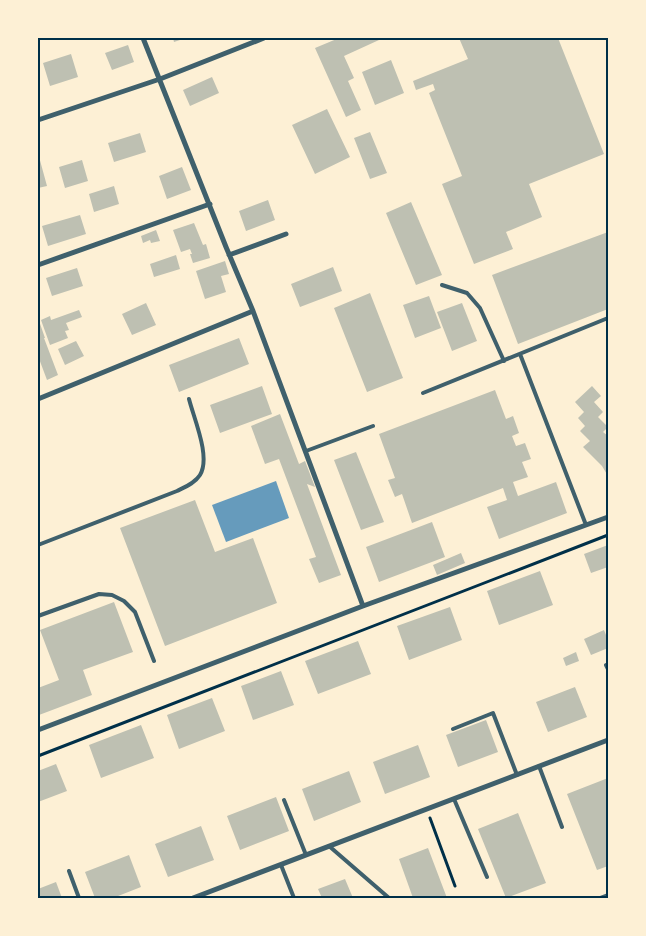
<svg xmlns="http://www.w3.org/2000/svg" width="646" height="936" viewBox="0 0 646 936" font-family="'Open Sans',sans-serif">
<rect width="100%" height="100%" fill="#fdf0d5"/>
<!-- water -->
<path fill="#669bbc" d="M276 481 289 518 226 542 212 505Z"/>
<!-- building -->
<path fill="#bec0b2" d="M173 38H186L174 42Z
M339 38H378L379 40 344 56 354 78 348 81 361 110 346 117 315 48Z
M459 38H558L604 154 529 184 542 217 506 232 513 249 474 264 442 184 462 176 429 93 435 90 433 84 416 90 413 81 468 59Z
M128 45 134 62 112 70 105 53Z
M71 54 78 77 50 86 43 63Z
M391 60 404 93 375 105 362 72Z
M212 77 219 93 190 106 183 90Z
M327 109 350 157 315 174 292 125Z
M370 132 387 173 370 179 354 138Z
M140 133 146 152 114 162 108 143Z
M38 153 47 186 38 188Z
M82 160 88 181 65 188 59 167Z
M182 167 191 190 167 199 159 176Z
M114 186 119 204 94 212 89 194Z
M268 200 275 220 246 231 239 211Z
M411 202 442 275 416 285 386 213Z
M80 215 86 234 48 246 42 226Z
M194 223 203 245 206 244 210 258 193 263 190 254H192L190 249 181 252 173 230Z
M156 230 160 241 151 243 150 240 143 243 141 236Z
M608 232V309L518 344 492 275Z
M176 255 180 269 154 277 150 264Z
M225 261 229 274 221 276 226 292 205 299 196 271Z
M333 267 342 291 300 307 291 284Z
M77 268 83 286 52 296 46 278Z
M370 293 403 378 367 392 334 308Z
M429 296 441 328 415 338 403 305Z
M146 303 156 325 132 335 122 314Z
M462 303 477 341 452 351 437 312Z
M79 310 82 317 66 323 69 330 65 331 68 338 50 345 41 320 50 316 51 320Z
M38 318 45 338H44L58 375 47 380 38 356Z
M239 338 249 364 179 392 169 365Z
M76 341 84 356 65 365 58 349Z
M262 386 272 414 220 433 210 405Z
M592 386 601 396 594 402 603 412 598 417 608 427 603 432 608 436V476L602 466 583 447 590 441 580 431 585 426 578 418 584 412 575 402Z
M495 390 506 419 513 416 519 433 512 436 516 446 525 443 531 459 522 462 528 477 513 482 518 496 556 482 567 513 499 539 487 507 507 500 503 488 412 523 402 494 395 497 388 480 395 478 379 434Z
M280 414 299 464 305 461 315 487 307 484 341 575 319 583 309 559 316 557 279 459 265 464 251 426Z
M356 452 384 522 361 530 334 460Z
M195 500 215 552 253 538 277 603 165 646 120 528Z
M432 522 445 557 379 582 366 547Z
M608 545V567L591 573 584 554Z
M461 553 465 563 437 575 433 565Z
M540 571 553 605 499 625 487 591Z
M114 602 133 652 83 670 92 695 39 715 38 711V688L59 680 40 630Z
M450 607 462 640 409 660 397 626Z
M604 630 608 640V648L591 655 584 639Z
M358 641 371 674 318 694 305 661Z
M576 652 579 661 566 666 563 658Z
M281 671 294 705 253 720 241 686Z
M575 687 587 717 548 732 536 702Z
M212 698 225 731 179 749 167 715Z
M486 720 498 752 458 767 446 735Z
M141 725 154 758 101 778 89 745Z
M418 745 430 777 385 794 373 762Z
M56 764 67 791 38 802V771Z
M349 771 361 802 314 821 302 789Z
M608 778V866L597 870 567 794Z
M276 797 289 831 240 850 227 816Z
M518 813 546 883 506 898 478 829Z
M201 826 214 860 168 877 155 844Z
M428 848 447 898H413L399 859Z
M129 855 141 887 113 898H95L85 872Z
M345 879 353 898H322L318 889Z
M56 882 62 898H38V889Z"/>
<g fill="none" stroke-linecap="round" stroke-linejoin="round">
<!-- path -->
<path stroke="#003049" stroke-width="3" d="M38 756 608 535
M430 818 455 886"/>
<!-- service -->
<path stroke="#3f606c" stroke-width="4" d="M442 285 467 293 480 308 504 361
M520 354 586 525
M423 393 608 318
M306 451 373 426
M38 545 177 491C185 487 195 483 200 475 211 457 194 419 189 399
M38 616 99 594 112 595 124 601 135 612 154 661
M606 665 608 669
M453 729 493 713 517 775
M539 766 562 827
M454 799 487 877
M284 800 306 855
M329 846 389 898
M281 865 294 898
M69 871 79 898
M600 898 608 895"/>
<!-- minor -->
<path stroke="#3f606c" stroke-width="5" d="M143 38 226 247 253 311 363 606
M38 120 160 79 264 38
M229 255 286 234
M38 265 210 204
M38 399 253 311
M38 730 363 606 608 517
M193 898 608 740"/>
</g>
<!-- border -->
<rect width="646" height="936" fill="none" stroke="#fdf0d5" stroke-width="78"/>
<rect x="39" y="39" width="568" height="858" fill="none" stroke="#003049" stroke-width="2"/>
</svg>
